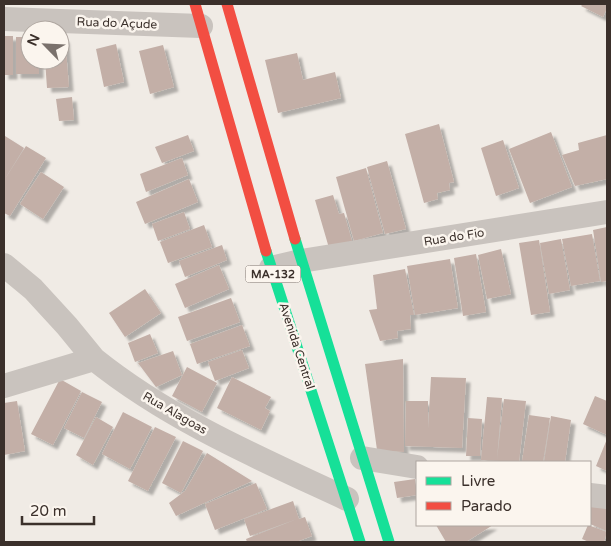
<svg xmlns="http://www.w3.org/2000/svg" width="611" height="546" viewBox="0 0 611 546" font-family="'Varela Round',sans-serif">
<defs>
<filter id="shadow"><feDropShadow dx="4.5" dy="4.5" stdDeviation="1" flood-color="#0004"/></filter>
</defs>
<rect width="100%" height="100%" fill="#f0ebe5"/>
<!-- building -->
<path fill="#c3afa7" filter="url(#shadow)" d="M583 4H607V8L603 17 581 6Z
M4 36H13V75H4Z
M16 37H30V60H39V74H16Z
M60 38H65L69 87 47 88 45 60H60Z
M116 44 124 82 104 87 96 49Z
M163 45 174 87 150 94 139 51Z
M297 53 303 80 335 72 341 98 278 113 265 60Z
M72 97 74 120 59 121 56 99Z
M439 124 454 182 449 183 450 190 437 193 438 199 424 203 405 134Z
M551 132 572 187 530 203 509 149Z
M188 135 194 151 162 163 155 147Z
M607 135V179L575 186 562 155 579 150 578 143Z
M5 136 24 148 5 179 26 146 46 158 10 216 4 213Z
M503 140 519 188 496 196 481 148Z
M182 158 188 175 146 192 140 174Z
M387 161 406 229 385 234 367 167Z
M366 168 383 233 354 241 336 177Z
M41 172 64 187 43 219 20 204Z
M189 179 198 202 145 224 136 202Z
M333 195 339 214 344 213 352 241 329 248 315 200Z
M184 212 190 229 158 241 152 224Z
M204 225 212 247 168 263 160 242Z
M607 227V281L601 282 593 230Z
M592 234 600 281 571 286 562 239Z
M561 239 570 290 549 294 540 243Z
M539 240 550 312 531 315 519 243Z
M222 245 227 260 185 277 179 261Z
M501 249 511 294 487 299 478 255Z
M476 254 486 312 463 316 454 258Z
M450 259 458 308 415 315 407 266Z
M219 265 229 289 185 308 175 284Z
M405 269 414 315H410L411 329 397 331 398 338 380 341 369 310 377 309 373 275Z
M145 289 161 313 125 337 109 313Z
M231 298 240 322 187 341 178 317Z
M242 325 250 346 197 364 190 344Z
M150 334 158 353 135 362 128 343Z
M242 350 249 368 215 381 208 362Z
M173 351 182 375 156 387 138 363Z
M403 359 404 452 377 450 365 364Z
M187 367 217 383 202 412 172 396Z
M232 377 271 397 265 408 270 411 261 430 217 408Z
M431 377 466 378 462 448 405 446 406 401H428V429Z
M60 379 81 391 53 445 31 434Z
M82 392 102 402 84 438 64 428Z
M595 396 607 401V435L583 424Z
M487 397 502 398 497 459 504 399 526 401 519 462 481 460Z
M17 401 25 451 4 455V403Z
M123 412 152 427 130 469 102 454Z
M529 415 550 418 543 462 522 461Z
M551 416 571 420 565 462H544Z
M96 417 113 427 93 465 76 455Z
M468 418 482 419 480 456H466Z
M155 427 176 437 148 491 128 481Z
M607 439V471L596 466Z
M183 441 203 451 181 493 162 483Z
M207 453 252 481 176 516 169 503 185 491Z
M415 479 417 495 397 498 394 482Z
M256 483 267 509 215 530 205 504Z
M293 501 299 519 305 517 312 536 296 542H247L246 539 297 519 250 536 244 519Z
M590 502 607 509V531L590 524Z
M436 525H493L466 542H446Z
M588 525 607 532 604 542H589L582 539Z"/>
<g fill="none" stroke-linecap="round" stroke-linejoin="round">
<!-- street -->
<path stroke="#c9c3be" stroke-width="24" d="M4 19 201 26
M4 265 33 289 67 326 94 359
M271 268 301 261 607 212
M4 386 94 359C170 420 259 458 347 499
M362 458 417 467
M590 495 607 497"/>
<!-- fast -->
<path stroke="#16e098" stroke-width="11" d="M295 239 389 542
M266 251 360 542"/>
<!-- jam -->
<path stroke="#f24e42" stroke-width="11" d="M195 4 266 251
M227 4 295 239"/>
</g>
<g text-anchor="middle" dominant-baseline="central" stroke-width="5" stroke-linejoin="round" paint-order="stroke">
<!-- shield labels -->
<rect fill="#fbf5ee" stroke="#756b66" stroke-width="1" x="245.5" y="265.5" width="55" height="17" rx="4"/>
<g font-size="11" font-weight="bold" fill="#3b302b">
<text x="273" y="274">MA-132</text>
</g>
<!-- street labels -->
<g font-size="12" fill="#3b302b" stroke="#fbf5ee">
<text transform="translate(117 23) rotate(2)">Rua do Açude</text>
<text transform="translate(454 237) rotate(-9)">Rua do Fio</text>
<text transform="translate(297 346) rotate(72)">Avenida Central</text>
<text transform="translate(175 413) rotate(30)">Rua Alagoas</text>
</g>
</g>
<!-- border -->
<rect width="611" height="546" fill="none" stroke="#3b302b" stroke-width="10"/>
<!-- legend -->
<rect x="416" y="461" width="175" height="65" fill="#fbf5ee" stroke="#aea6a0"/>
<rect x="426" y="477" width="25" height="8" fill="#16e098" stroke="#aea6a0"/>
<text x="461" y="486" font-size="15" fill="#3b302b">Livre</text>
<rect x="426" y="502" width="25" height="8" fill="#f24e42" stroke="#aea6a0"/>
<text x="461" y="511" font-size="15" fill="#3b302b">Parado</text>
<!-- north arrow -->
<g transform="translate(45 45) rotate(294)"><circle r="24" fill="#fbf5ee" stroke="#aea6a0"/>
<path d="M0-4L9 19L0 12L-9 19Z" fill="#7a716c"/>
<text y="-8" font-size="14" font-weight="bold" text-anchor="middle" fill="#3b302b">N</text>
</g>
<!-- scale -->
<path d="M22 516v8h72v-8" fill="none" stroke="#3b302b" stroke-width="2.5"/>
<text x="30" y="516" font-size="15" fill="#3b302b" stroke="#fbf5ee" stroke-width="4" paint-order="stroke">20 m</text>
</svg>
